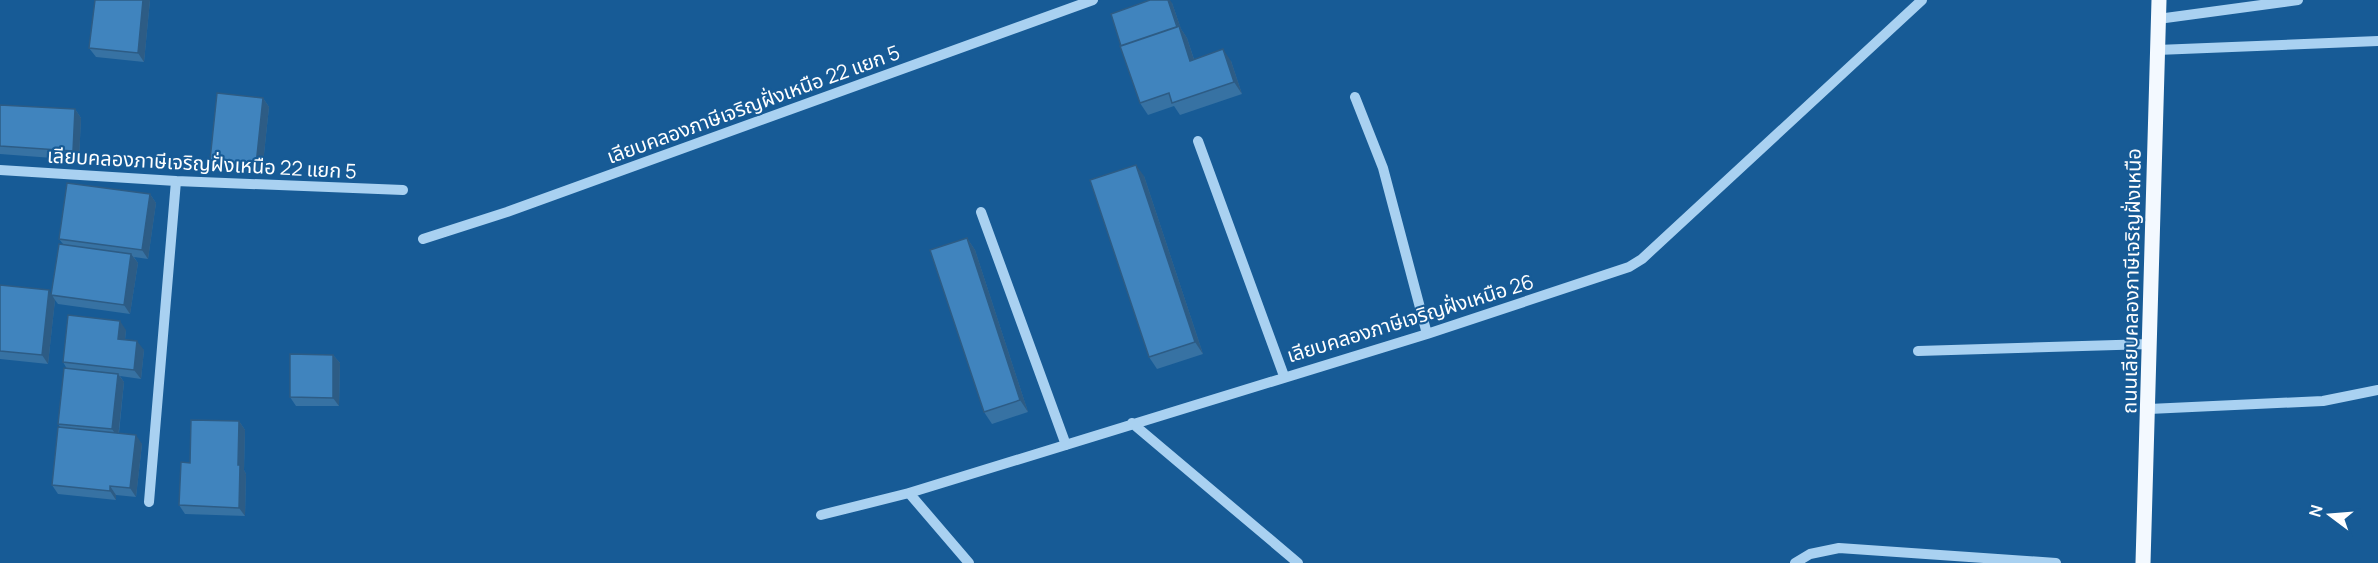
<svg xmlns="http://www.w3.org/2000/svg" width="2378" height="563" viewBox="0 0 2378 563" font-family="Manrope,'Noto Sans Thai',sans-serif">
<rect width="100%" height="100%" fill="#175b96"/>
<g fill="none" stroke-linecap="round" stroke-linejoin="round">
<!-- minor -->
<path stroke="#a9d1f1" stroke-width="10" d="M2158 19 2298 0
M2157 50 2378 41
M1355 97 1383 168 1427 334
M1198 141 1284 376
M0 170 176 181 403 190
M981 212 1066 445
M423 239 507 212 1093 0
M1918 351 2150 344
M2149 409 2323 401 2378 390
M1132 423 1298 563
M909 493 969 563
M149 502 176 181
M821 515 909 493 1427 334 1629 267 1642 259 1922 0
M1795 563 1810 554 1839 548 2056 563"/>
<!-- major -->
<path stroke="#f3f9ff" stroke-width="15" d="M2143 563 2159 0"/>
</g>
<!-- wall -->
<path fill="#3772a3" d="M150 0 144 62 96 57 89 48Z
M1172 3 1181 29 1187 38 1194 59 1231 61 1242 94 1180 115 1174 106 1148 115 1140 103Z
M263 98 269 107 262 173 216 169 210 160Z
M0 105 75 109 81 118 79 160 0 154Z
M1144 176 1203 354 1157 369 1149 357Z
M150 194 156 203 148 259 134 257 138 263 130 314 58 304 55 300 48 364 0 359V285L52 294 63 244 59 239Z
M967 238 975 250 1028 412 992 424 984 412Z
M126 330 125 340 144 350 141 379 120 376 124 382 119 433 142 444 136 497 116 495V500L58 494 52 485 60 427 58 424 67 369 63 362Z
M333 355 340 363 339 406H296L290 397Z
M239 421 245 430 244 470 246 474 245 516 185 514 179 505 190 463Z"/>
<!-- shaded-wall -->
<path fill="#2d5c85" d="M143 0H150L144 62 138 53Z
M1168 0H1170L1172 3 1181 29 1187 38 1198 72 1190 61Z
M1223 49 1231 61 1242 94 1234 82Z
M263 98 269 107 262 173 256 165Z
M75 109 81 118 79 160 73 151Z
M1136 165 1144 176 1203 354 1195 342Z
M150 194 156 203 148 259 142 250Z
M967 238 975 250 1028 412 1020 400Z
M131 254 138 263 130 314 124 305Z
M49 290 55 300 48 364 42 355Z
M120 321 126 330 124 348 118 339Z
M137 341 144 350 141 379 134 370Z
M333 355 340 363 339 406 333 398Z
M118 374 124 382 118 438 112 429Z
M239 421 245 430 244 470 246 474 245 516 239 508 238 465Z
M136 435 142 444 136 497 130 488Z
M110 486 116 495V500L110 491Z"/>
<!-- building -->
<path fill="#4084be" stroke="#2d5c85" stroke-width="1.5" d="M95 0H143L138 53 89 48Z
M1150 0H1168L1177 27 1121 46 1111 14Z
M1179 26 1190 61 1223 49 1234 82 1172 103 1169 93 1140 103 1120 46Z
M217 93 263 98 256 165 210 160Z
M0 105 75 109 73 151 0 146Z
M1136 165 1195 342 1149 357 1090 180Z
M67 183 150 194 142 250 59 239Z
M967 238 1020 400 984 412 930 250Z
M59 244 131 254 124 305 51 295Z
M0 285 49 290 42 355 0 351Z
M68 315 120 321 118 339 137 341 134 370 63 362Z
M290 354 333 355V398L290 397Z
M64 368 118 374 112 429 58 424Z
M191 420 239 421 238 465H240L239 508 179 505 181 462 190 463Z
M58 427 136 435 130 488 110 486V491L52 485Z"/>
<g text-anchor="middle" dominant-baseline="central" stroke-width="4.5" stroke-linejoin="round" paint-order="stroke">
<!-- street labels -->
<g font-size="20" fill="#fff" stroke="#175b96">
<text transform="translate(753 104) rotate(-20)">เลียบคลองภาษีเจริญฝั่งเหนือ 22 แยก 5</text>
<text transform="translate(202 163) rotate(3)">เลียบคลองภาษีเจริญฝั่งเหนือ 22 แยก 5</text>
<text transform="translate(2131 281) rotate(-89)">ถนนเลียบคลองภาษีเจริญฝั่งเหนือ</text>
<text transform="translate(1410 318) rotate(-17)">เลียบคลองภาษีเจริญฝั่งเหนือ 26</text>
</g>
</g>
<!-- north arrow -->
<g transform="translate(2330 515) rotate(286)" stroke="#175b96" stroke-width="4.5" paint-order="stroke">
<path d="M0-4.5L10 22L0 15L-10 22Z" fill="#ffffff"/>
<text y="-9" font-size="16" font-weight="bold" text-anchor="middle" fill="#ffffff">N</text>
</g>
</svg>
